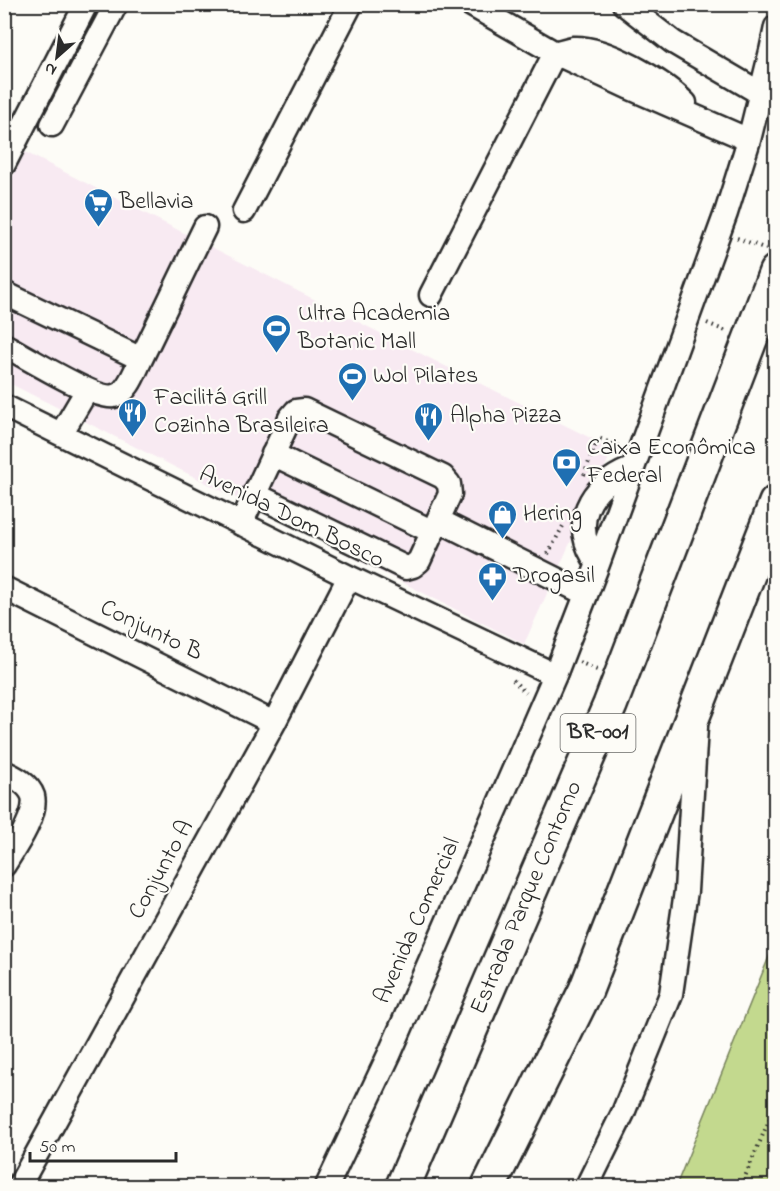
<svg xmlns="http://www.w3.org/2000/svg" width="780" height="1191" viewBox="0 0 780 1191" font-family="'Indie Flower',sans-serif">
<rect width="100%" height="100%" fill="#fdfcf7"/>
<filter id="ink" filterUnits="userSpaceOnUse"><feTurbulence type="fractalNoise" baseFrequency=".0167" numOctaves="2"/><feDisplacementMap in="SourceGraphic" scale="12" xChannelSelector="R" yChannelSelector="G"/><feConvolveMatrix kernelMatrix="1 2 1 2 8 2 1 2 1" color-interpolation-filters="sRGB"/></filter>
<g filter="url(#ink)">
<!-- built -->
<path fill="#f8eaf2" d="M25 152 441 364 613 449 524 644 5 381 4 194Z"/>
<!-- green -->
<path fill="#c3d98e" stroke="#77825c" stroke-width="1.5" d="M775 942V1186H676Z"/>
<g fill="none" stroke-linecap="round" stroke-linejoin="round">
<defs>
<path id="minor" d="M470 4 555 53 630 88 749 140
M624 4 673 42 760 93
M555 53C561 51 568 49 573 48 605 46 663 81 685 103
M52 125 116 4
M4 164 86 4
M244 211 351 4
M4 293 141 359C135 371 128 393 114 396 97 401 23 355 4 345
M431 295 555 53
M141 359 205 227
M4 406 349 577 555 675
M61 434 87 390
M273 454 433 532
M438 520 586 594
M241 524 290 418 296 411 304 410 443 477 449 484 450 494 419 561 413 566 406 568 254 494
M598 564C568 524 589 486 631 469
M4 588 274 723
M4 772C15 777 29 784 33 796 38 815 14 849 4 865
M19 1186 274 723 349 577
M327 1186 389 1055 555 675 598 564 726 213 749 140 771 51 776 27
M587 1186 623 1113 671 994 686 891 696 727"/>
<path id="highway" d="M403 1186 610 705 776 272
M489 1186 586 990 776 503"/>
</defs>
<!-- minor casing -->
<use href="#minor" stroke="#2b2b2b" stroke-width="27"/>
<!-- highway casing -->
<use href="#highway" stroke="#2b2b2b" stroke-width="38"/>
<!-- path -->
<path stroke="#2b2b2b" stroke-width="4" stroke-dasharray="1.5 4.5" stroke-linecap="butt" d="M737 238 767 249
M707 323 728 332
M584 475 598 438 621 447
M771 478 776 468
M548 554 563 526
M579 662 597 670
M513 680 526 693
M741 1186 776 1104"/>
<!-- minor -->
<use href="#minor" stroke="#fdfcf7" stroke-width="22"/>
<!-- highway -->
<use href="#highway" stroke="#fdfcf7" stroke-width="33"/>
</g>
</g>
<!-- icons -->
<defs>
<symbol id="supermarket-pin" viewBox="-11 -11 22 30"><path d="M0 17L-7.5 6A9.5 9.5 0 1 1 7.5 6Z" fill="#1f6fb2" stroke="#fdfcf7"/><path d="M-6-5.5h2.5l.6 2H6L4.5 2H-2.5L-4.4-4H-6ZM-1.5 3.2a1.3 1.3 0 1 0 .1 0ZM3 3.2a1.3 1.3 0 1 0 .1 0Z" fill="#fff"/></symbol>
<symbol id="stadium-pin" viewBox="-11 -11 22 30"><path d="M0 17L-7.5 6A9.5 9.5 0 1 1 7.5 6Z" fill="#1f6fb2" stroke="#fdfcf7"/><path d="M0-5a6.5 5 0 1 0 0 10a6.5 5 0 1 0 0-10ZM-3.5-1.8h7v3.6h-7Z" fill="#fff"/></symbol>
<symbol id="restaurant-pin" viewBox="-11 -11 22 30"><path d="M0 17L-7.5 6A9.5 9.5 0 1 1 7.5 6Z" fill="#1f6fb2" stroke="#fdfcf7"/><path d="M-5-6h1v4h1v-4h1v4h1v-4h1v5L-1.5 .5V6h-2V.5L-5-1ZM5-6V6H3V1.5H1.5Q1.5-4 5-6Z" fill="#fff"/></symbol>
<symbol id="bank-pin" viewBox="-11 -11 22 30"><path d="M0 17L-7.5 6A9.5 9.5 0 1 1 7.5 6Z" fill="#1f6fb2" stroke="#fdfcf7"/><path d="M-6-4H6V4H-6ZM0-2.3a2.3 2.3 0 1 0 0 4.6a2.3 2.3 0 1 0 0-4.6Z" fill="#fff"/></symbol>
<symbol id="shop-pin" viewBox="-11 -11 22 30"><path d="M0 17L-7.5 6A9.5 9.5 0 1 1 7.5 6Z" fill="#1f6fb2" stroke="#fdfcf7"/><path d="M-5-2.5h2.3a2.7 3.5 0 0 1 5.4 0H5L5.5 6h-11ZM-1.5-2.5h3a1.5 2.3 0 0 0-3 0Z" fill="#fff"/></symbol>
<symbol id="pharmacy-pin" viewBox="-11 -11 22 30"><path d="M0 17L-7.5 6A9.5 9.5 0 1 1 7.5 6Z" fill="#1f6fb2" stroke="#fdfcf7"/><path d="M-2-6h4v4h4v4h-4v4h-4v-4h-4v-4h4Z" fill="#fff"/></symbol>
</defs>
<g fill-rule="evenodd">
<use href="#supermarket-pin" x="82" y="186" width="33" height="45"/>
<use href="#stadium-pin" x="260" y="312" width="33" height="45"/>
<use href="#stadium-pin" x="336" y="360" width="33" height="45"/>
<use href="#restaurant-pin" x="116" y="396" width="33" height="45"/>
<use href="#restaurant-pin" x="412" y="400" width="33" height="45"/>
<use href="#bank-pin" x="550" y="446" width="33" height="45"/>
<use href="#shop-pin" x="486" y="498" width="33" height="45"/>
<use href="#pharmacy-pin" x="476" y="560" width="33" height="45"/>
</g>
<g text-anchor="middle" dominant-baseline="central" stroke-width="4.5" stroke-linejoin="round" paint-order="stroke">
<!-- shield labels -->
<rect fill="#fdfcf7" stroke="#6a6a68" stroke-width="1.5" x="560.5" y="714" width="75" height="38" rx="4.5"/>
<g font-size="22" font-weight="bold" fill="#2b2b2b">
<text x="598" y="733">BR-001</text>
</g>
<!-- poi labels -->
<g font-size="24" fill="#2b2b2b" stroke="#fdfcf7" text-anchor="start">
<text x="119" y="202">Bellavia</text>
<text x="298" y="314">Ultra Academia<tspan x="298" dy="28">Botanic Mall</tspan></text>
<text x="373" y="376">Wol Pilates</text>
<text x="154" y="398">Facilitá Grill<tspan x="154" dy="28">Cozinha Brasileira</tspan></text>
<text x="450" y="416">Alpha Pizza</text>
<text x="587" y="448">Caixa Econômica<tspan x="587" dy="28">Federal</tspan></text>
<text x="523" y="514">Hering</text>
<text x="513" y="576">Drogasil</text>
</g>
<!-- street labels -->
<g font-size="24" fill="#2b2b2b" stroke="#fdfcf7">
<text transform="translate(291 518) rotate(26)">Avenida Dom Bosco</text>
<text transform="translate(151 631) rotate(26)">Conjunto B</text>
<text transform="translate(162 870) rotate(-61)">Conjunto A</text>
<text transform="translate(527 898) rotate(-67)">Estrada Parque Contorno</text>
<text transform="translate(418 921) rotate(-66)">Avenida Comercial</text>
</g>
</g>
<!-- margin -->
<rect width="780" height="1191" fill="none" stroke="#fdfcf7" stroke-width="24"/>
<rect x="12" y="12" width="756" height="1167" fill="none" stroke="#2b2b2b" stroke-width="2" filter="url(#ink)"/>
<!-- north arrow -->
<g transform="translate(57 57) rotate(208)" stroke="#fdfcf7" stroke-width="4.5" paint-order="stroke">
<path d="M0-4.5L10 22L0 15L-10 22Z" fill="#2b2b2b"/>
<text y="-9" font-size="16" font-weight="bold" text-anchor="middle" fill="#2b2b2b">N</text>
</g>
<!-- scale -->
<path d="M30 1152v9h146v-9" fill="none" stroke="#2b2b2b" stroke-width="3"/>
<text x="39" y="1152" font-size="18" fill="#2b2b2b" stroke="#fdfcf7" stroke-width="4.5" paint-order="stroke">50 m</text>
</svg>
